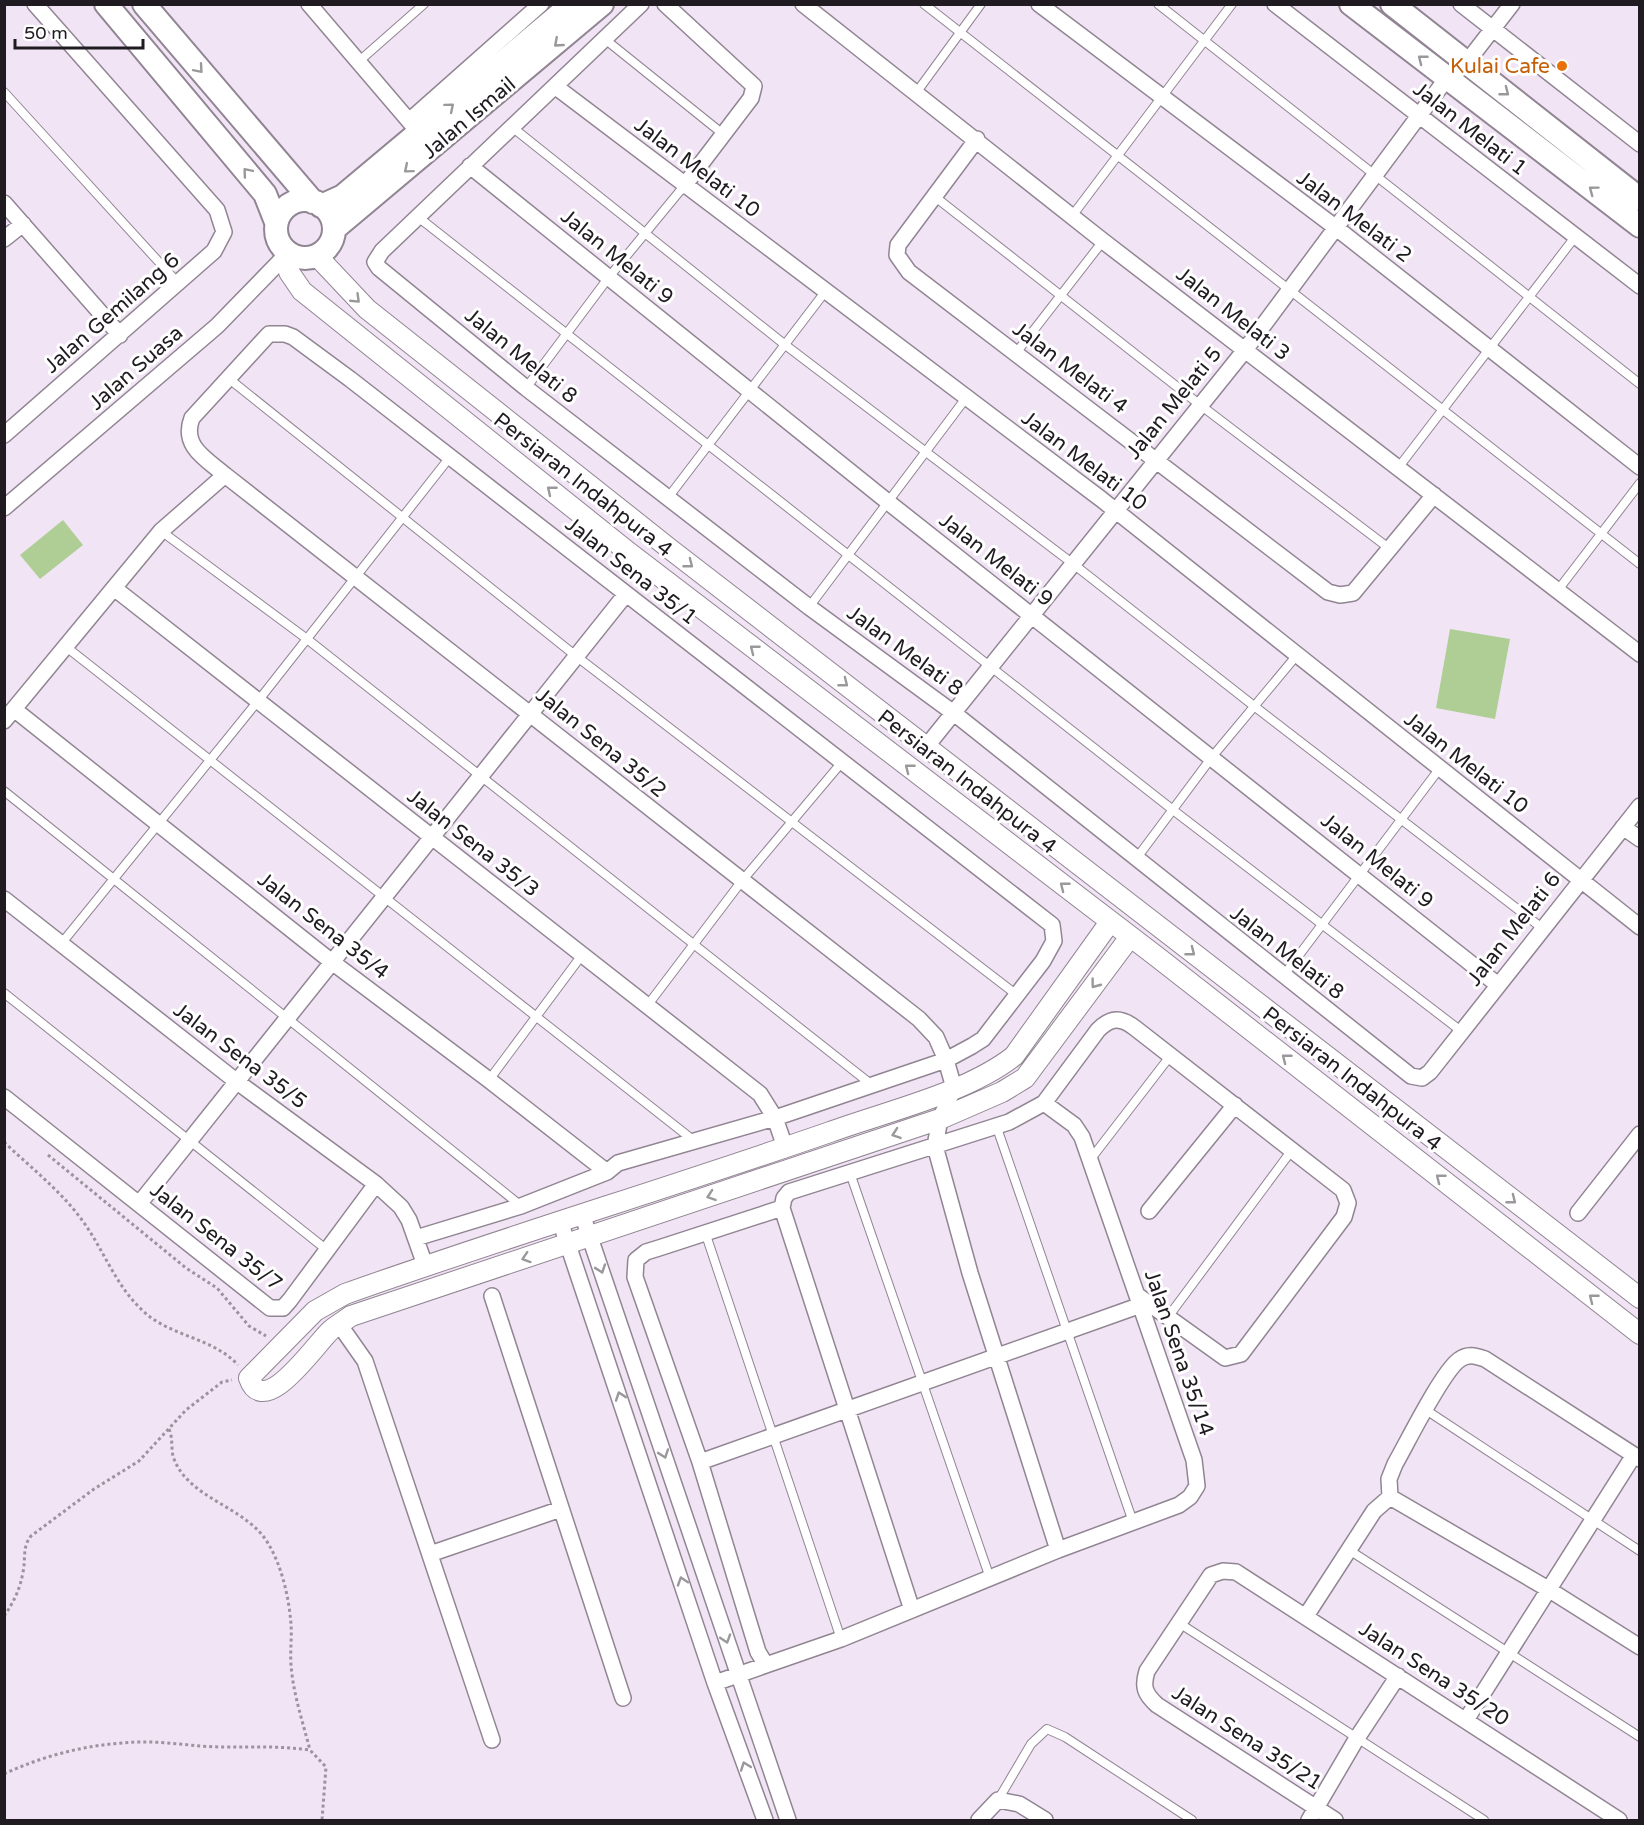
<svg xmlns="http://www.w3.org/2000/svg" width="1644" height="1825" viewBox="0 0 1644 1825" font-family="'Varela Round',sans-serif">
<rect width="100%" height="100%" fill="#f1e4f4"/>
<!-- green -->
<path fill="#afce95" d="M63 520 83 545 40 579 20 555Z
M1450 629 1510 639 1495 719 1436 708Z"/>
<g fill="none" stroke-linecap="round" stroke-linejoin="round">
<defs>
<path id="service" d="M924 4 1640 564
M1158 4 1640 384
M606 40 723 134
M357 63 424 4
M4 92 178 283
M916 93 981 4
M512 127 784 344 1072 563 1254 706 1542 928
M934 196 1199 404 1390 549
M1072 216 1232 4
M418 217 1173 810 1461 1031
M1016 353 1103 241
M228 378 576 656 1017 995
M526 388 609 277 684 186
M1398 468 1575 237
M667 499 825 292
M161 531 307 639 872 1085
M1558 590 1640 483
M809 607 966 398
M65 646 693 1140
M4 791 520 1205
M1136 859 1212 757 1297 655
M61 944 258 701 450 457
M1284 975 1440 768
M4 993 327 1250
M647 1006 741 882 843 761
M489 1080 582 955
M997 1128 1133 1522
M1090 1160 1171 1055
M850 1173 990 1578
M705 1232 841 1639
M1168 1317 1292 1150
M1426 1410 1640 1551
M1349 1550 1640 1737
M1179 1623 1484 1820
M998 1800 1031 1744 1047 1729 1065 1737 1192 1820"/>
<path id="minor" d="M309 4 415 128
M641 4 382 251 375 262 379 268 526 388 809 607 955 714 1411 1076 1422 1078 1430 1072 1640 806
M665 4 754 86 751 98 684 186
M803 4 1103 241 1640 654
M1039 4 1335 227 1640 467
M1275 4 1640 286
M1461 4 1640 144
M1467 62 1512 4
M556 87 1101 499 1640 927
M409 121 541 4
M977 139 898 245 897 255 909 272 1328 592 1340 595 1353 593 1434 495
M470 166 888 502 1498 985
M4 203 120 335
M4 239 23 224
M4 435 214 251 224 232 217 210 35 4
M4 508 217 326 288 253
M114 588 760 1094 775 1118 785 1147
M15 710 332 962 489 1080 607 1172
M4 721 161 531 225 475
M926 747 1245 350 1447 78
M1623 827 1640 839
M4 899 236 1081 376 1184 401 1207 409 1220 425 1265
M4 1097 270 1308H283L290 1300 376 1184
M1044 1103 1074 1125 1082 1137 1194 1460 1197 1486 1190 1497 1179 1505 1058 1550 841 1639 766 1665 758 1652 700 1462 635 1277 636 1260 646 1252 659 1248 782 1208 784 1198 789 1192 1009 1122 1044 1103 1098 1030C1111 1017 1121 1017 1135 1028L1343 1190 1348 1203 1344 1217 1241 1354 1225 1358 1137 1295
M139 1204 626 594
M782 1208 912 1610
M1149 1211 1235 1105
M1578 1213 1640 1134
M582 1214 788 1820
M560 1221 715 1683 765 1820
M416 1238 521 1206 607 1172 618 1163 775 1118 946 1060 972 1046 983 1039 1043 961 1054 941 1052 925 350 379 293 337 285 334H269L192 418C181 446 206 459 225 475L919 1019 936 1037 946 1060 954 1088 940 1119 935 1146 970 1273 1058 1550
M492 1296 623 1698
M339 1324 365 1361 492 1740
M700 1462 1141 1305
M1390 1497 1548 1589 1640 1647
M430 1554 561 1509
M1306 1616 1374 1511 1390 1497 1389 1479 1395 1464C1407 1443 1442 1372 1459 1360 1468 1353 1476 1356 1485 1359L1640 1459
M715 1683 766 1665
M1466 1720 1634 1455
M979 1820 998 1800 1019 1804 1045 1820
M1309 1820 1357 1738 1398 1676
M1335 1820 1157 1705C1145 1694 1142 1687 1147 1671L1211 1575 1223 1571 1236 1572 1619 1820"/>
<path id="tertiary" d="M288 253 289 272 302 291 627 551 1156 956 1640 1334
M317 256 367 309 670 549 1640 1298
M1110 922 1014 1056C967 1093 888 1111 830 1132 669 1188 505 1237 345 1294L315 1311 249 1378C264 1422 317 1342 331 1330 337 1325 344 1321 351 1316L940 1119 1002 1092 1025 1078 1130 937"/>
<path id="secondary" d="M106 4 265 194 276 222
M144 4 313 202
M1351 4 1640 226
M1392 4 1640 199
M276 229a29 29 0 1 1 58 0a29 29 0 1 1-58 0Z
M321 206 343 196 572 4
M334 229 602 4"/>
</defs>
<!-- service casing -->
<use href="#service" stroke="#918593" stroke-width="10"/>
<!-- minor casing -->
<use href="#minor" stroke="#918593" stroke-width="18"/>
<!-- tertiary casing -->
<use href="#tertiary" stroke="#918593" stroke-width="22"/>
<!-- secondary casing -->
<use href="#secondary" stroke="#918593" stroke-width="26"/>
<!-- path -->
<path stroke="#9c939e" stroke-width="3" stroke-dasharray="3 3" stroke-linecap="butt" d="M4 1142C31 1168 60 1190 82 1220 104 1250 115 1285 143 1311 171 1337 212 1337 238 1365
M48 1155 186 1268 217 1288 249 1326 266 1336
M169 1429C173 1438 171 1447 173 1456 187 1500 248 1506 269 1545 282 1567 289 1598 291 1624 292 1637 290 1651 291 1665 293 1693 303 1723 310 1750
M4 1616C14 1602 20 1589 23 1572 26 1558 22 1547 31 1536L94 1489 139 1461 186 1410 222 1382 232 1380
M4 1774C47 1754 90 1744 137 1742 166 1741 195 1747 223 1747 254 1747 280 1746 310 1750L326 1767 322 1820"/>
<!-- service -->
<use href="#service" stroke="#fff" stroke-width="8"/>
<!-- minor -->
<use href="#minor" stroke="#fff" stroke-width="15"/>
<!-- tertiary -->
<use href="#tertiary" stroke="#fff" stroke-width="20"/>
<!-- secondary -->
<use href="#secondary" stroke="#fff" stroke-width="22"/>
</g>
<!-- one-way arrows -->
<defs><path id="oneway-chevron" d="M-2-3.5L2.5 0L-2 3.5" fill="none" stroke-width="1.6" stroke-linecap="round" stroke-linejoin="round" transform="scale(1.5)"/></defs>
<g stroke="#9a989b">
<use href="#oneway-chevron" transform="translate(558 43) rotate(139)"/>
<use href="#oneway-chevron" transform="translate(1422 59) rotate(-142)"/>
<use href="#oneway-chevron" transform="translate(199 69) rotate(49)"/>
<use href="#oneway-chevron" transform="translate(1505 92) rotate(38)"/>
<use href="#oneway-chevron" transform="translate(450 107) rotate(-40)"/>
<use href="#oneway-chevron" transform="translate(408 169) rotate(140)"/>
<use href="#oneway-chevron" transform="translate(247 172) rotate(-130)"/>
<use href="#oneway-chevron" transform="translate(1593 190) rotate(-143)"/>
<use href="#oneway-chevron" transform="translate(356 299) rotate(44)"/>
<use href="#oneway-chevron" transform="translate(551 490) rotate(-141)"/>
<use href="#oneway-chevron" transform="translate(689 564) rotate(38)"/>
<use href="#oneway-chevron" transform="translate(754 649) rotate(-142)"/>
<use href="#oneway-chevron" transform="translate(844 683) rotate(38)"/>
<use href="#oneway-chevron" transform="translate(909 768) rotate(-142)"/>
<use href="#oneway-chevron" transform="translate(1064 886) rotate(-142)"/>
<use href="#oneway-chevron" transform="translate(1191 952) rotate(38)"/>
<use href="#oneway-chevron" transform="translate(1095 984) rotate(127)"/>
<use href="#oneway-chevron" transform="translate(1286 1058) rotate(-142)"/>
<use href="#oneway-chevron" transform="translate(896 1134) rotate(161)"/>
<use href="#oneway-chevron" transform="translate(1440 1178) rotate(-142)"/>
<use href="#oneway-chevron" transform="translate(711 1196) rotate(161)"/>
<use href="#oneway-chevron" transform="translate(1512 1200) rotate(38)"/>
<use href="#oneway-chevron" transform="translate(526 1258) rotate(162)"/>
<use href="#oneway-chevron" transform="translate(601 1269) rotate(71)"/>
<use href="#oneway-chevron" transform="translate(1593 1298) rotate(-142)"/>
<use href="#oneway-chevron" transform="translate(620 1396) rotate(-109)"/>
<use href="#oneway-chevron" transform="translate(664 1454) rotate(71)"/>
<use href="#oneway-chevron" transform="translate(682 1581) rotate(-108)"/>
<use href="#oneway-chevron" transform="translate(726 1639) rotate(72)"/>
<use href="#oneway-chevron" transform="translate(745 1766) rotate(-110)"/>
</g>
<!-- markers -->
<circle fill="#e8710a" stroke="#fff" stroke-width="2" cx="1562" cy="66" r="6"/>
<g text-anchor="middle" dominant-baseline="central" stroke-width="6" stroke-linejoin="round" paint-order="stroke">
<!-- food labels -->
<g font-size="21" fill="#c56008" stroke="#fff" text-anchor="end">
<text x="1550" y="66">Kulai Cafe</text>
</g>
<!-- street labels -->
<g font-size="21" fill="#1f1b20" stroke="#fff">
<text transform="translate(469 118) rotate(-40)">Jalan Ismail</text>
<text transform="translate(1470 129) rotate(38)">Jalan Melati 1</text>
<text transform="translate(697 168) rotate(37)">Jalan Melati 10</text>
<text transform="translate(1354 217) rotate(37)">Jalan Melati 2</text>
<text transform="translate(617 257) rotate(39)">Jalan Melati 9</text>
<text transform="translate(112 313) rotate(-41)">Jalan Gemilang 6</text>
<text transform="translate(1233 314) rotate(38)">Jalan Melati 3</text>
<text transform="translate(521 356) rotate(39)">Jalan Melati 8</text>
<text transform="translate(136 368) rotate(-41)">Jalan Suasa</text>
<text transform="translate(1070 368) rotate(37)">Jalan Melati 4</text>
<text transform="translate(1174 403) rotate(-51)">Jalan Melati 5</text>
<text transform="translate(1084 461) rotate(37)">Jalan Melati 10</text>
<text transform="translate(583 485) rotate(38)">Persiaran Indahpura 4</text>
<text transform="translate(996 560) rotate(38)">Jalan Melati 9</text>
<text transform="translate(631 571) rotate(38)">Jalan Sena 35/1</text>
<text transform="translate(905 651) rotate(36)">Jalan Melati 8</text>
<text transform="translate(601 743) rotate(39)">Jalan Sena 35/2</text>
<text transform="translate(1466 763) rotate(38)">Jalan Melati 10</text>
<text transform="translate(967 782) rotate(38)">Persiaran Indahpura 4</text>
<text transform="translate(473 843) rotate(38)">Jalan Sena 35/3</text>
<text transform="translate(1377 861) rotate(39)">Jalan Melati 9</text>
<text transform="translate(323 926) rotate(38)">Jalan Sena 35/4</text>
<text transform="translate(1514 929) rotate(-52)">Jalan Melati 6</text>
<text transform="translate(1287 953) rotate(38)">Jalan Melati 8</text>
<text transform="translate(240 1056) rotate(37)">Jalan Sena 35/5</text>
<text transform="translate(1352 1079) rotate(38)">Persiaran Indahpura 4</text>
<text transform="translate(216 1237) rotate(38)">Jalan Sena 35/7</text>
<text transform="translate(1179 1353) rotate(71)">Jalan Sena 35/14</text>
<text transform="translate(1434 1674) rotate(33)">Jalan Sena 35/20</text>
<text transform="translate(1247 1738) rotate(33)">Jalan Sena 35/21</text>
</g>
</g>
<!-- border -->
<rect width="1644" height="1825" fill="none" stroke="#1f1b20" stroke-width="12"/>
<!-- scale -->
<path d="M15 39v9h128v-9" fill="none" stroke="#1f1b20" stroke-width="3"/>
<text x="24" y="39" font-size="18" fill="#1f1b20" stroke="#ffffff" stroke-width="4.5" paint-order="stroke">50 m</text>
</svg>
